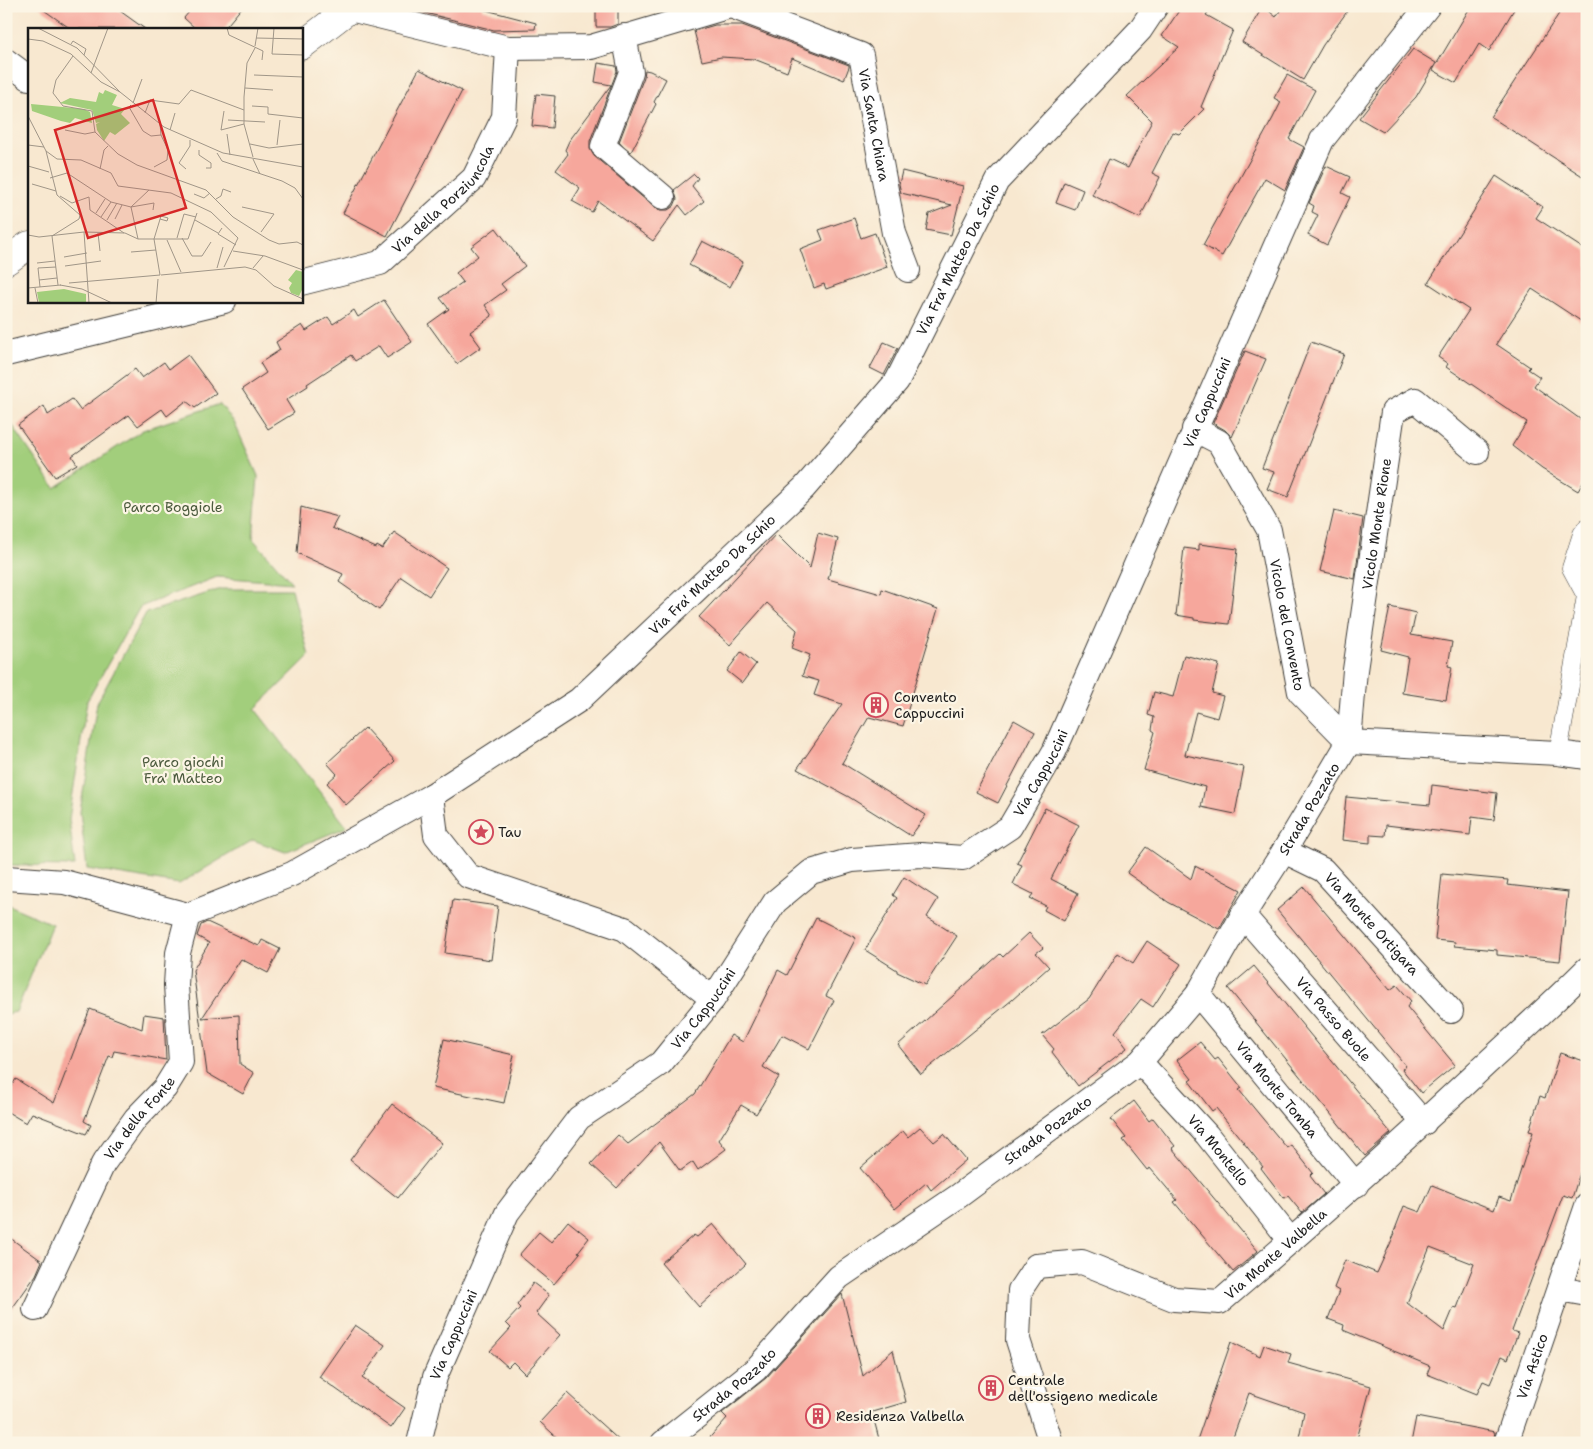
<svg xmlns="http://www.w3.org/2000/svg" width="1593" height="1449" viewBox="0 0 1593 1449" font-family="'Shantell Sans',sans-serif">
<rect width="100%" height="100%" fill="#fcf5e5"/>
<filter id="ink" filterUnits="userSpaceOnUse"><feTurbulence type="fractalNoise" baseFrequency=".02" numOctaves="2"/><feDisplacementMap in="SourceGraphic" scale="10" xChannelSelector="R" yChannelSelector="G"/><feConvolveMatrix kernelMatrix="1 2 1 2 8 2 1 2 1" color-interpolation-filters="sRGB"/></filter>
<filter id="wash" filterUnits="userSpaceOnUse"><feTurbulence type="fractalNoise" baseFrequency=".0096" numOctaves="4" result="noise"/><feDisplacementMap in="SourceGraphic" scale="20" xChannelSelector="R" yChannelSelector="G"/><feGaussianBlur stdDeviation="1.12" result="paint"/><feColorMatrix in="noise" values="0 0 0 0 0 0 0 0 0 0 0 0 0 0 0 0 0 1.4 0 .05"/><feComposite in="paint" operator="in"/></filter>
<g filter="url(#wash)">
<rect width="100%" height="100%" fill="#f8e8d0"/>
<!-- green -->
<path fill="#a2ce7b" stroke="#5f754c" d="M220 404 234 422 258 476 253 539 292 583 217 577 140 607 87 701 69 819 75 866 6 865V416L55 488 143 430Z
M221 589H292L309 656 255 709 347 827 285 852 253 840 179 884 87 869 80 812 97 703 146 613Z
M6 904 52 924 16 1012 6 1014Z"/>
<g id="blocks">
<!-- building -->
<path fill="#f6a79c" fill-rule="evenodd" d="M38 6H113L145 29H71Z
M194 6H243L224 29H196L184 18Z
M409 6H483L482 9 536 23 535 29 494 30 409 9Z
M596 6H618V24L610 27H596Z
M1182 6H1212L1206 15 1233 30 1201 107 1204 109 1179 134 1173 132 1152 173 1160 177 1140 218 1092 195 1109 159 1128 168 1152 121 1127 96 1179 47 1162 36Z
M1263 6 1276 17 1283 6H1351L1323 45 1303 80 1242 42Z
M1471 6H1516L1489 51 1479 44 1456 83 1433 70Z
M1564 6H1587V179L1491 117Z
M715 25H742L849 65V67L844 80 792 58 787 72 754 59 721 57 702 61 694 31Z
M1413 49 1436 63 1416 97 1383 132 1359 118Z
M598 63 616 66 617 71 590 141V149L594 156 654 207 660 210H668L674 206 677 199 674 190 694 174 698 178 692 186 704 201 687 215 679 205 653 241 598 201 592 212 572 201 580 188 556 170 568 154 565 150 569 141 611 85 595 82Z
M419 69 462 91 387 236 343 213Z
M645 70 650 71 666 79 654 102 656 104 631 152 619 142 644 77Z
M1287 75 1315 90 1289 139 1304 147 1285 190 1265 178 1222 256 1203 245 1273 118 1281 102 1274 98Z
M536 94 555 96 552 128 532 126Z
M1326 166 1350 177 1342 193 1350 197 1327 245 1308 235 1318 215 1312 212 1314 206 1309 203Z
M902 171 963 186 951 235 926 230 929 214 952 205 901 193 899 184Z
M1496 176 1543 207 1536 218 1587 251V325L1532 289 1496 344 1530 367 1528 369 1540 377 1534 386 1587 424V476L1578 491 1542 469 1512 446 1527 422 1446 367 1448 364 1438 357 1469 310 1428 283Z
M1064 182 1083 190 1075 210 1056 203Z
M854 218 861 238 875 233 887 267 826 289 824 284 814 288 800 249 823 240 819 230Z
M496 228 525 266 501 284 506 290 485 305 492 316 470 332 481 347 457 364 428 324 449 309 440 298 463 282 456 273 478 256 471 247Z
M702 241 743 262 730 287 689 265Z
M384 300 412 342 387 358 379 346 355 361 351 355 307 384 308 386 286 400 294 413 268 429 242 389 266 373 260 363 280 350 276 342 302 325 306 331 328 317 333 324 354 310 358 317Z
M884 342 898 348 884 375 870 368Z
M1311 342 1344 354 1288 497 1267 489 1274 472 1262 468Z
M1245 351 1266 359 1232 437 1225 430 1213 423Z
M188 355 216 393 195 408 186 401 167 416 162 409 138 426 129 415 72 456 77 464 55 477 18 425 44 406 48 415 72 399 80 410 135 369 142 378 164 362 169 369Z
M301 507 338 517 332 528 376 548 377 546 382 549 394 532 447 568 429 596 401 577 379 610 339 582 343 574 297 553Z
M1334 511 1363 518 1355 579 1320 571Z
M818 533 838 539 828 579 881 594 882 589 938 609 903 726 869 717 842 763 926 815 911 836 849 797 797 769 842 704 814 695 819 681 802 676 810 655 792 648 797 630 767 603 730 645 699 617 776 534 810 568Z
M1199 544 1238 549 1229 624 1194 620V618L1176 615 1184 548 1199 550Z
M1390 607 1416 613 1411 635 1452 642 1448 666 1452 667 1446 700 1402 693 1408 657 1381 650Z
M741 652 756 664 742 683 727 671Z
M1184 655 1219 664 1212 693 1223 696 1217 718 1196 712 1185 755 1244 767 1235 814 1201 807 1205 787 1144 770 1155 732 1152 730 1154 717 1148 715 1154 692 1173 697Z
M1014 720 1035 732 998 803 976 792Z
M365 728 395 761 346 805 327 783 337 774 327 763Z
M1432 785 1497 793 1494 820 1472 817 1470 835 1386 825 1385 836 1370 835V843L1342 840 1346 797 1430 805Z
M1045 808 1079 825 1051 879 1078 893 1064 921 1044 910 1046 906 1030 898 1033 894 1013 884 1022 865 1017 863Z
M1146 847 1191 879 1195 866 1241 890 1219 929 1168 902 1127 873Z
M1442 874 1508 880 1507 885 1568 892 1560 961 1497 955V950L1454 946 1455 942 1435 940Z
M904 877 938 899 927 917 957 936 925 985 897 972V970L865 950 897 898 893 895Z
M1304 887 1390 990 1397 985 1411 1001 1407 1007 1455 1065 1421 1093 1402 1069 1406 1066 1277 910Z
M453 900 498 906 491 960 445 953Z
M816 918 856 938 826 996 834 1000 809 1049 782 1035 763 1067 779 1077 756 1114 741 1105 719 1140 726 1149 698 1170 693 1162 680 1171 659 1142 617 1188 591 1164 618 1135 628 1144 695 1094 731 1035 743 1042 778 970 787 975Z
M207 922 259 946 262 940 280 949 268 973 241 959 202 1018 239 1015 240 1064 254 1073 243 1094 207 1073 193 970 209 943 197 936 201 925Z
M1029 933 1043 948 1036 953 1049 967 1012 1000 921 1074 898 1045 1000 954 1003 957Z
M1147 941 1181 964 1153 1007 1141 999 1115 1032 1127 1048 1078 1086 1052 1052 1054 1049 1042 1035 1089 999 1118 953 1133 963Z
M1254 966 1391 1133 1365 1156 1228 988Z
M90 1009 142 1029 144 1014 164 1017 166 1060 114 1051 112 1057 109 1056 84 1121 91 1125 86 1134 32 1113 26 1123 6 1111V1094L16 1079 54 1103Z
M444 1039 514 1055 504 1103 433 1088Z
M1200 1042 1215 1060 1218 1058 1242 1088 1239 1090 1287 1148 1291 1145 1313 1173 1310 1176 1324 1194 1302 1213 1288 1196 1284 1198 1261 1168 1263 1167 1216 1108 1212 1111 1189 1081 1192 1079 1177 1060Z
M1560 1053 1587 1062V1151L1572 1198 1563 1195 1512 1331 1518 1333 1508 1359 1502 1356 1490 1384 1483 1381 1477 1394 1427 1374 1430 1366 1343 1330 1344 1325 1328 1319 1339 1291 1334 1288 1345 1260 1377 1273 1395 1233 1394 1232 1404 1206 1420 1212 1432 1185 1494 1210 1499 1197 1511 1201 1533 1132 1529 1131 1540 1096 1545 1098ZM1430 1247 1474 1264 1457 1308 1454 1307 1444 1331 1407 1303Z
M1134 1101 1149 1121 1153 1118 1175 1146 1172 1148 1258 1251 1233 1272 1174 1202 1177 1200 1150 1168 1147 1170 1123 1140 1126 1138 1111 1119Z
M392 1104 442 1143 398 1198 350 1160Z
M920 1127 934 1142 944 1134 966 1160 931 1190 926 1183 895 1209 860 1168 903 1131 908 1137Z
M568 1221 589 1238 578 1252 580 1253 554 1284 519 1255 539 1232 551 1242Z
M713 1224 746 1264 699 1307 661 1263 694 1235 697 1237Z
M6 1235 42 1261 36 1275 6 1317Z
M533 1283 549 1295 536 1313 560 1335 525 1374 513 1362 508 1367 490 1351 511 1328 506 1323 520 1308 517 1305Z
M842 1294 863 1376 893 1350 906 1402 872 1412 880 1443H705L727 1418 722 1413 766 1378Z
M355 1325 385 1345 362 1378 405 1408 391 1428 319 1377Z
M1231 1342 1260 1356 1264 1345 1291 1354 1288 1363 1371 1386 1356 1443H1298L1304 1412 1249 1393 1231 1443H1196Z
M567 1393 622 1443H563L540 1422Z
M1416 1417 1495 1432 1493 1443H1411Z"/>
</g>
</g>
<g filter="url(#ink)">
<use href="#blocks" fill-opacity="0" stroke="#3d3b37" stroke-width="1"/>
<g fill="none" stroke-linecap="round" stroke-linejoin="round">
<defs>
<path id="pedestrian" d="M1558 753 1586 596 1571 568 1582 534 1587 527"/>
<g id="minor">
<path id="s1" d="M731 6 861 55 894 233 908 270"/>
<path d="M350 9 508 48 591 47 730 6"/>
<path d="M624 36 631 72 603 146 663 197"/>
<path d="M6 61 29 78"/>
<path id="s2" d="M301 283 380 263 474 178 504 117 508 48"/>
<path d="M6 354 224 301"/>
<path id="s3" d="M1194 429 1219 442 1269 530 1300 692 1349 742 1558 753 1587 757"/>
<path d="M431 796 436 835 468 876 625 929 713 999"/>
<path id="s4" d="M1284 851 1323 870 1451 1011"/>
<path d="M6 878 64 882 188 915"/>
<path id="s5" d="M1243 915 1424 1123"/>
<path id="s6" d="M1198 994 1356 1185"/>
<path id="s7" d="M1140 1062 1207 1135 1291 1241"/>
<path d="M1559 1289 1587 1294"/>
<path id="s8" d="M35 1309 103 1164 136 1118 165 1088 181 1062 176 985 178 953 188 915 292 874 431 796 579 700 804 488 897 381 997 181 1140 30 1156 6"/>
<path id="s9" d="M419 1443 435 1377 507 1213 579 1118 661 1063 713 999 775 902 811 872 852 860 921 855 963 858 1010 827 1054 752 1322 140 1428 6"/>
<path id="s10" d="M663 1443 756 1369 839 1277 960 1195 1140 1062 1198 994 1243 915 1284 851 1349 742 1355 670 1393 412 1415 400 1477 452"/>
<path id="s11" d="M1051 1443 1018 1340 1020 1290 1036 1266 1082 1262 1174 1299 1220 1302C1311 1224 1400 1145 1487 1063 1521 1032 1554 1002 1587 969"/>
<path id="s12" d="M1506 1443 1587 1206"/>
</g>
<path id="tertiary" d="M301 46 353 6
M6 261 29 245"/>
</defs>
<!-- pedestrian casing -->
<use href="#pedestrian" stroke="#3d3b37" stroke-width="19"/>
<!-- minor casing -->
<use href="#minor" stroke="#3d3b37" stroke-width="26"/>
<!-- tertiary casing -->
<use href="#tertiary" stroke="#3d3b37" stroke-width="29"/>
<!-- pedestrian -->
<use href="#pedestrian" stroke="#fff" stroke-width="18"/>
<!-- minor -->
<use href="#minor" stroke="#fff" stroke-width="24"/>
<!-- tertiary -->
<use href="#tertiary" stroke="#fff" stroke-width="28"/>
</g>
</g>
<!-- icons -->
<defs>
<symbol id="building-ring" viewBox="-11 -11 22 22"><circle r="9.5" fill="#fcf5e5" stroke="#d1495b" stroke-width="1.5"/><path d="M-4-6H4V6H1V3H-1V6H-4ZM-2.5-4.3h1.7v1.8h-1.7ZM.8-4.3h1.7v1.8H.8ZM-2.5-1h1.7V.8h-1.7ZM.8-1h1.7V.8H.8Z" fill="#d1495b"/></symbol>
<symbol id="sight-ring" viewBox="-11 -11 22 22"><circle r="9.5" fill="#fcf5e5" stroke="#d1495b" stroke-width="1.5"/><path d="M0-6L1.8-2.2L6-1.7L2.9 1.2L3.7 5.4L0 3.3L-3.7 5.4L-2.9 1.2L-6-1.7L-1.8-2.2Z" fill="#d1495b"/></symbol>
</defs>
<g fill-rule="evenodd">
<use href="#building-ring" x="862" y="691" width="28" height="28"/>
<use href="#sight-ring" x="467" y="818" width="28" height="28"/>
<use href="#building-ring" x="977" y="1374" width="28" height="28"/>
<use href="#building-ring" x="804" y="1402" width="28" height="28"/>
</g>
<g text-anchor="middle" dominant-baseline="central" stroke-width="4.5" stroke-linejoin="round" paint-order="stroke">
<!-- street labels -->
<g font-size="14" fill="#1c1c1c" stroke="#fcf5e5">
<text stroke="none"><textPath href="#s1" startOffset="210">Via Santa Chiara</textPath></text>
<text stroke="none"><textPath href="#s2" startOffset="172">Via della Porziuncola</textPath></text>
<text stroke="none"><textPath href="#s8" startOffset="1472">Via Fra' Matteo Da Schio</textPath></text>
<text stroke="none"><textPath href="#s9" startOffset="1388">Via Cappuccini</textPath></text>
<text stroke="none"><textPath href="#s10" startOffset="1216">Vicolo Monte Rione</textPath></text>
<text stroke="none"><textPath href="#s8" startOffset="1068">Via Fra' Matteo Da Schio</textPath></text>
<text stroke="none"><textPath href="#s3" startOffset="226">Vicolo del Convento</textPath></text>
<text stroke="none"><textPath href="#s9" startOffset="982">Via Cappuccini</textPath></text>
<text stroke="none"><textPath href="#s10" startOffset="918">Strada Pozzato</textPath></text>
<text stroke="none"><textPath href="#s4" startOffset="116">Via Monte Ortigara</textPath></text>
<text stroke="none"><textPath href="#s9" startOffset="534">Via Cappuccini</textPath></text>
<text stroke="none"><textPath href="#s5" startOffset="138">Via Passo Buole</textPath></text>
<text stroke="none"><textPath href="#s6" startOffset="124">Via Monte Tomba</textPath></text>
<text stroke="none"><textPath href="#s8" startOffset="219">Via della Fonte</textPath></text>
<text stroke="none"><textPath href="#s10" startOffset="498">Strada Pozzato</textPath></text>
<text stroke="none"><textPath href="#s7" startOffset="118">Via Montello</textPath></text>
<text stroke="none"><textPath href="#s11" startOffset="452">Via Monte Valbella</textPath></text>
<text stroke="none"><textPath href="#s9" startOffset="114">Via Cappuccini</textPath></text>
<text stroke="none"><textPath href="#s12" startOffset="81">Via Astico</textPath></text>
<text stroke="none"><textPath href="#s10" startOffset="92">Strada Pozzato</textPath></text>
</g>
<!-- park labels -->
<g font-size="14" fill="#4b5a3d" stroke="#fcf5e5">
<text x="173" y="507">Parco Boggiole</text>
<text x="183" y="762">Parco giochi<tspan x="183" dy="16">Fra' Matteo</tspan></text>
</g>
<!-- poi labels -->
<g font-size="14" fill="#1c1c1c" stroke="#fcf5e5" text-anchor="start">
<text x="894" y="697">Convento<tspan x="894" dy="16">Cappuccini</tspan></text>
<text x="498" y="832">Tau</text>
<text x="1008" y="1380">Centrale<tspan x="1008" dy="16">dell'ossigeno medicale</tspan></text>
<text x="836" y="1416">Residenza Valbella</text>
</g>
</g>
<!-- overview -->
<g transform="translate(28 28)">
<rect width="275" height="275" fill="#f8e8d0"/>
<path d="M77 62 89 67 84 77 97 81 93 86 102 95 87 107 82 104 76 113 69 102 68 96 72 94 68 95 64 82 32 75 42 70 68 74 71 64 75 66ZM3 76 56 81 62 84 64 95 47 90 42 95 33 93 4 83ZM268 242 275 244V260L271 268 263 265 261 260 264 255 260 252ZM36 261 58 266V275H11L9 264Z" fill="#a2ce7b"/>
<path fill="none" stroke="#a09688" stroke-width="1" d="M10 0 49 20 92 64 136 99 195 125 275 139M199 0 201 7 235 23 234 32M246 0 244 26 275 27M228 10 275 11M0 11 15 13 43 26 73 54 92 64M43 16 45 13 58 21 56 27M227 18 230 0M45 28 28 52 25 65 35 78 64 83 67 104M63 45 80 0M226 47 275 49M217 60 245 62M105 75 114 51M103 77 101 79 115 103 123 108 133 107M224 78 240 79V86L275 90M196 83 193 102 216 96M117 85 122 72 151 76 163 62 216 82M0 88 18 123 29 131 53 132 83 145 90 158 143 165 183 184 210 210 196 239M200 92 237 94M37 102 57 106 67 104 90 126 109 137 178 162 205 189 241 212 251 216 269 214 275 217M142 102 147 85M199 106 202 127M222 116 241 120 275 116M0 117 16 119M249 117 252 92M171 122V127L183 135V140H178M18 123 29 167 52 187 51 191 24 208M189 125 194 133 254 153 267 160 275 171M225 129 216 96V69L219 35 227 20M225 131 232 146M0 138 21 144M126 139 139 132 140 122 133 107 132 96M72 141 76 122 80 118M158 141 151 135 162 118V112M22 150 39 145 83 174 103 179 126 175 125 182M4 156 28 163M121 162 103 179 110 211H160L169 185M166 166 176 170 182 165M32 168 44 175 61 169 62 182 96 205M188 171 193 168 195 161 203 164M214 179 246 186 233 204M68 185 77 171M73 189 83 174M87 191 94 177M132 191 139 193 140 190 133 188 126 211 132 247M79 192 89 175M167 192 190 205M194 200 190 206 208 217M56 204 61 275M70 205 72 223M0 207 11 209 56 204 97 205 110 211M24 208 30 257M149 210 156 186 168 189M154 210 164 228H174L183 214M139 212 153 244M205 223 237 228 275 242M103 224 128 222M36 229 59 225M9 235 27 233M37 238 73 233M189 240 195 219M225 240 235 228M133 247 217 239 228 242 246 258 275 271M11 252 29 250M41 255 132 247M32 257 54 261 84 275M12 259 10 240 28 239M0 260 33 257M7 260 10 275M128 275 130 251"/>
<path fill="#d62828" fill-opacity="0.15" stroke="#d62828" stroke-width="2.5" d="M125 72 158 180 60 210 27 102Z"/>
<rect width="275" height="275" fill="none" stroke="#1c1c1c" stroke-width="2.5"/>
</g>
<!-- margin -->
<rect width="1593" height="1449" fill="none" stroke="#fcf5e5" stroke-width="25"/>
</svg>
